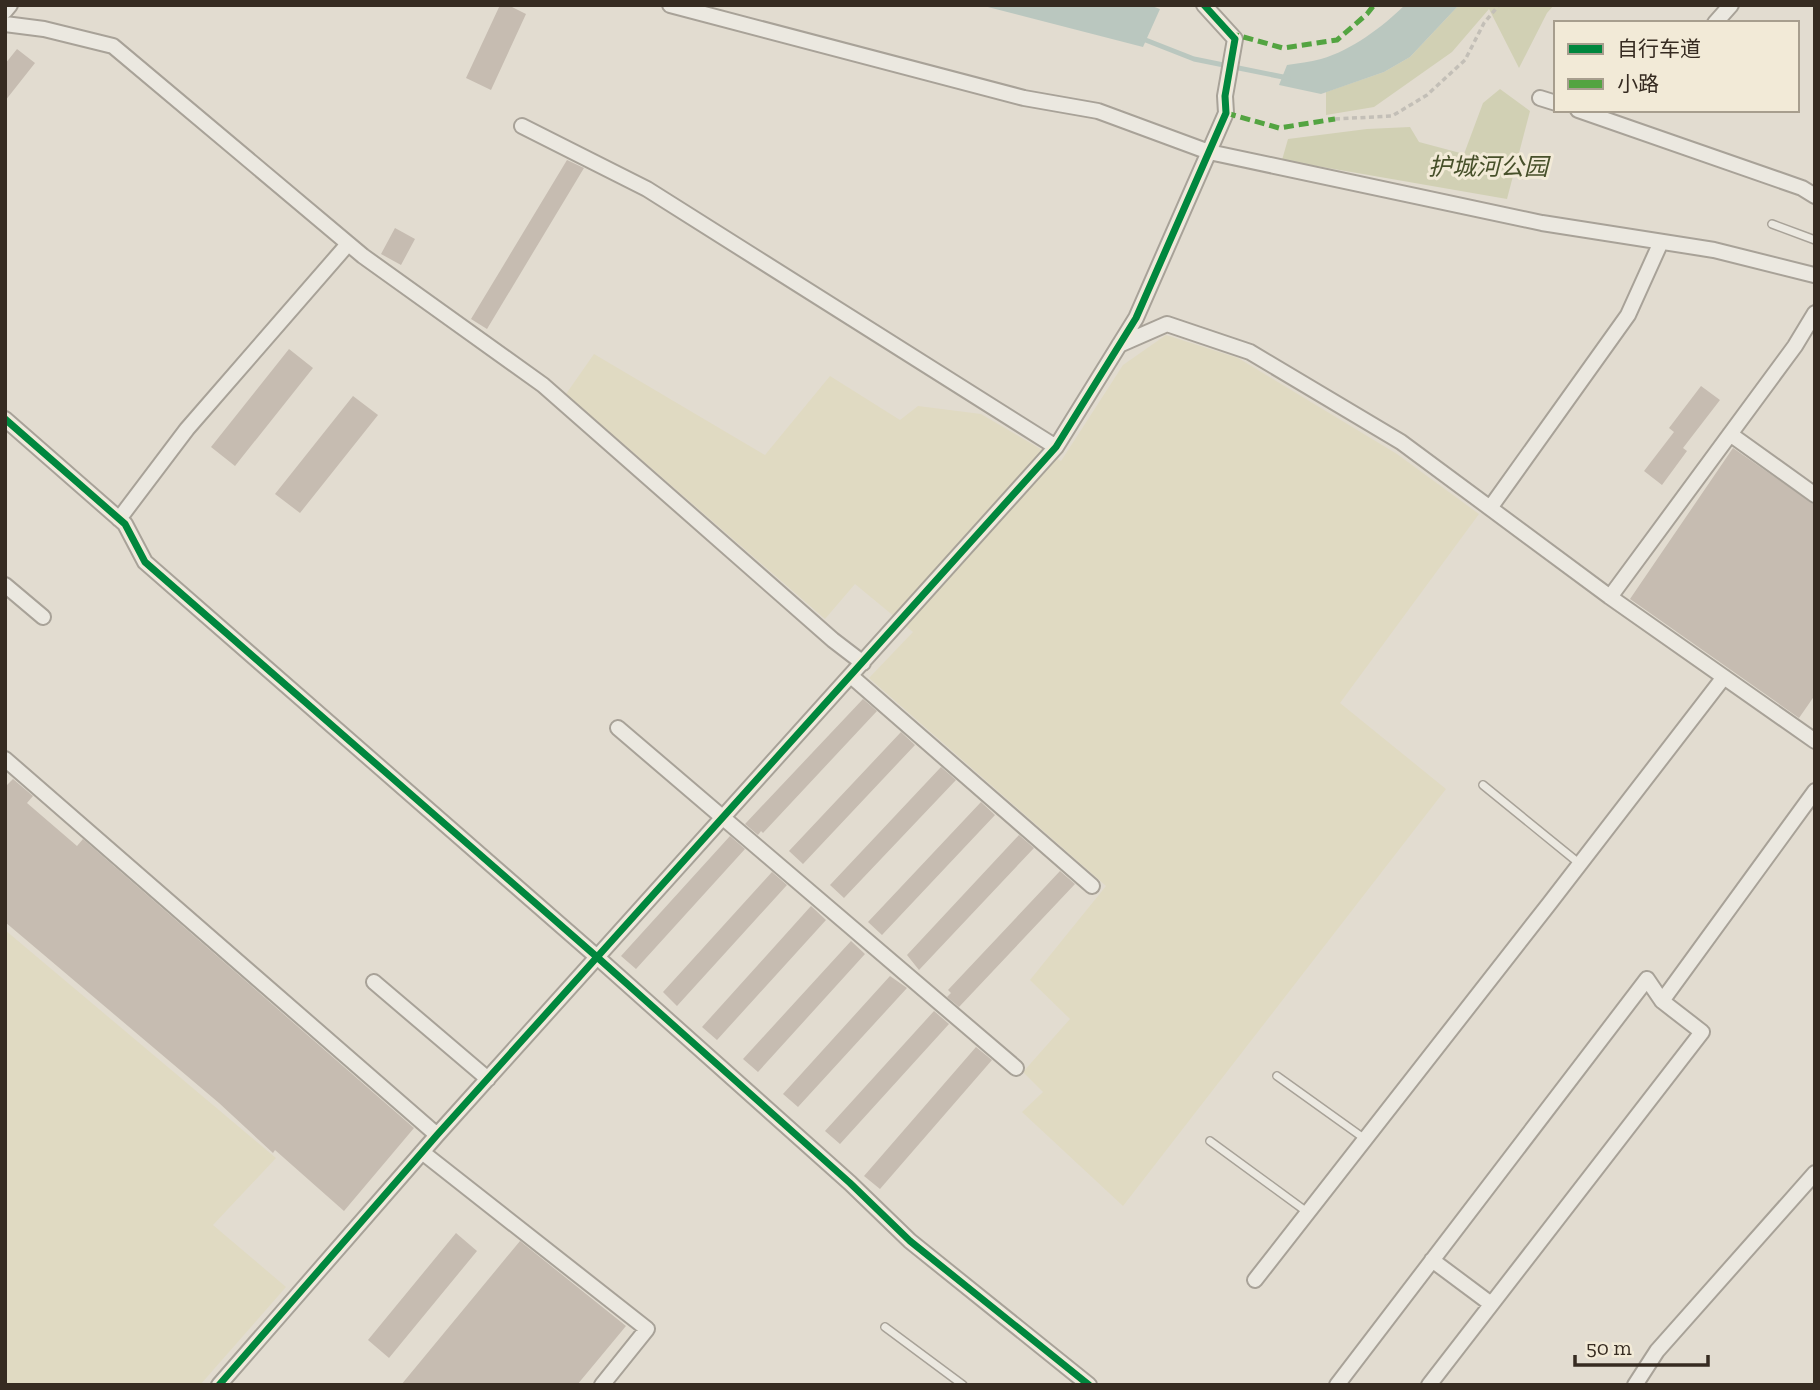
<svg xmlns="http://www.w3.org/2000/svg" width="1820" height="1390" viewBox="0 0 1820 1390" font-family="'Zilla Slab','Noto Sans SC',serif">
<rect width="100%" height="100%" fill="#e2dcd0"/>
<!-- farmland -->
<path fill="#e0dac2" d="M1166 335 1238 358 1397 454 1479 514 1340 703 1446 789 1123 1206 1022 1112 1043 1092 1023 1072 1070 1019 1030 980 1106 886 869 678 913 632 855 584 825 619 566 394 594 354 765 455 830 376 900 420 918 406 981 414 1061 461 1123 365Z
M5 930 276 1158 213 1225 286 1287 200 1385H5Z"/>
<!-- green -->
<path fill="#d1d0b4" d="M1459 5H1554L1547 13 1519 68 1489 9 1452 52 1374 107 1326 115V92L1384 72 1410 57Z
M1500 89 1530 111 1507 199 1282 160 1288 139 1367 129 1410 127 1419 142 1464 154 1483 103Z"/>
<!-- water -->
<path fill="#bac7bf" d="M980 5H1149L1160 9 1143 47Z
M1405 5H1459L1410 57 1384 72 1321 94 1279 85 1287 65C1298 63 1310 62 1321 59 1352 50 1381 28 1405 5Z"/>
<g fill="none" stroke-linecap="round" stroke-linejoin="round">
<!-- stream -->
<path stroke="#bac7bf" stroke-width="5" d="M1143 39 1194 59 1288 78"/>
</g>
<!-- building -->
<path fill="#c6bcb1" d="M500 5H508L526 14 491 90 466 78Z
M17 49 35 63 5 101V64Z
M567 160 584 168 487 329 471 319Z
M395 228 415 239 401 265 381 254Z
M289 349 313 368 235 466 211 447Z
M1701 386 1720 400 1683 448 1687 451 1662 485 1644 471 1674 432 1669 428Z
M353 396 378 415 300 513 275 494Z
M1733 448 1815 505V695L1799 718 1630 599Z
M863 699 877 711 763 833 761 831 758 835 745 824Z
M901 732 915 745 803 864 789 851Z
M941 767 956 780 844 898 830 885Z
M13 779 33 796 27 803 77 846 83 839 414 1128 344 1211 275 1150 273 1153 219 1103 5 922V787Z
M981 802 995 815 882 935 868 922Z
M1019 835 1034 848 919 970 907 955Z
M730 836 745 849 636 969 621 956Z
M1060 871 1075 884 959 1007 947 997 951 993 948 990Z
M772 872 787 885 677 1006 663 992Z
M811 906 826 920 717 1040 702 1027Z
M851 941 865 954 758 1072 743 1059Z
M890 976 907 988 798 1107 783 1094Z
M934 1011 949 1024 840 1144 825 1131Z
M976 1047 992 1060 880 1189 864 1176Z
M456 1233 477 1251 389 1358 368 1340Z
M520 1241 626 1326 577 1385H401Z"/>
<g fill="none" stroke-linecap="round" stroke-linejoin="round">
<defs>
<path id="lane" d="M1772 224 1815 240
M1483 785 1580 864
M1277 1076 1365 1139
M1210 1141 1307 1212
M885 1327 963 1385"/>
<path id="street" d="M670 5 1024 98 1098 111 1209 152 1542 223 1714 250 1814 275
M5 11 10 5
M1715 23 1731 5
M5 24 44 29 113 46 363 256 543 385 833 640 863 663
M1540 98 1556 103
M1578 110 1802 188 1815 196
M522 126 647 189 1056 447
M1119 345 1167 324 1250 352 1401 442 1610 597 1815 741
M5 419 125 524 145 562 597 957 850 1183 910 1241 1089 1385
M1730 434 1815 495
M1490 508 1628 315 1661 242
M119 519 187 429 348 244
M5 585 43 617
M1610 597 1795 346 1815 313
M851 676 1092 886
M618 728 1016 1068
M5 759 437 1135
M374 982 488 1079
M1662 1001 1815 791
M422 1152 647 1329 602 1385
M1432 1260 1491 1304
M1255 1280 1549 904 1724 677
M219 1385 437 1135 1056 447 1136 318 1226 113 1225 96 1235 39 1204 5
M1337 1385 1647 979 1662 1001 1702 1032 1429 1385
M1635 1385 1657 1351 1815 1173"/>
</defs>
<!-- lane casing -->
<use href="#lane" stroke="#a8a298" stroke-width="10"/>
<!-- street casing -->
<use href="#street" stroke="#a8a298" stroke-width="18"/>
<!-- path -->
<path stroke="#c3bfb7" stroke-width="3.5" stroke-dasharray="5 3.5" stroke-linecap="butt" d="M1335 119 1392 116 1427 95 1465 60 1484 23 1499 5"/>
<!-- lane -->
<use href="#lane" stroke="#ebe8e0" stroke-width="7"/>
<!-- street -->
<use href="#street" stroke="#ebe8e0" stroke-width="14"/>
<!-- quiet -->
<path stroke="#53a441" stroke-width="5" stroke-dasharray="10 5" stroke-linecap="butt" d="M1229 33 1283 48 1337 40 1367 14 1374 5
M1226 113 1279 128 1335 119"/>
<defs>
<path id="cycleway" d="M5 419 125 524 145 562 597 957 850 1183 910 1241 1089 1385
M219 1385 437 1135 1056 447 1136 318 1226 113 1225 96 1235 39 1204 5"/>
</defs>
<!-- cycleway casing -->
<use href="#cycleway" stroke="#f2ead7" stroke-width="11"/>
<!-- cycleway -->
<use href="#cycleway" stroke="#00873e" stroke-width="7"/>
</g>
<g text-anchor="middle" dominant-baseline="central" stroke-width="6" stroke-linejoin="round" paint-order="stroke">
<!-- park labels -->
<g font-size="24" font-style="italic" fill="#47502a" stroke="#f2ead7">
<text x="1488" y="166">护城河公园</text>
</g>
</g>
<!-- border -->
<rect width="1820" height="1390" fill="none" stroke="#362b21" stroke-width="14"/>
<!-- legend -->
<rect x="1554" y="21" width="245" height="91" fill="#f2ead7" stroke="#a79e8e" stroke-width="2"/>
<rect x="1568" y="44" width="35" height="10" fill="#00873e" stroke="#a79e8e" stroke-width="2"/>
<text x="1617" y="56" font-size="21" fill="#362b21">自行车道</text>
<rect x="1568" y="79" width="35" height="10" fill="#53a441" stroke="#a79e8e" stroke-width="2"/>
<text x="1617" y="91" font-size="21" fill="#362b21">小路</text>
<!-- scale -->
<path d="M1575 1355v10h133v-10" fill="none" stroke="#362b21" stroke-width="3.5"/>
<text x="1586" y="1355" font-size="21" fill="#362b21" stroke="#f2ead7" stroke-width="5" paint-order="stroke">50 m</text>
</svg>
